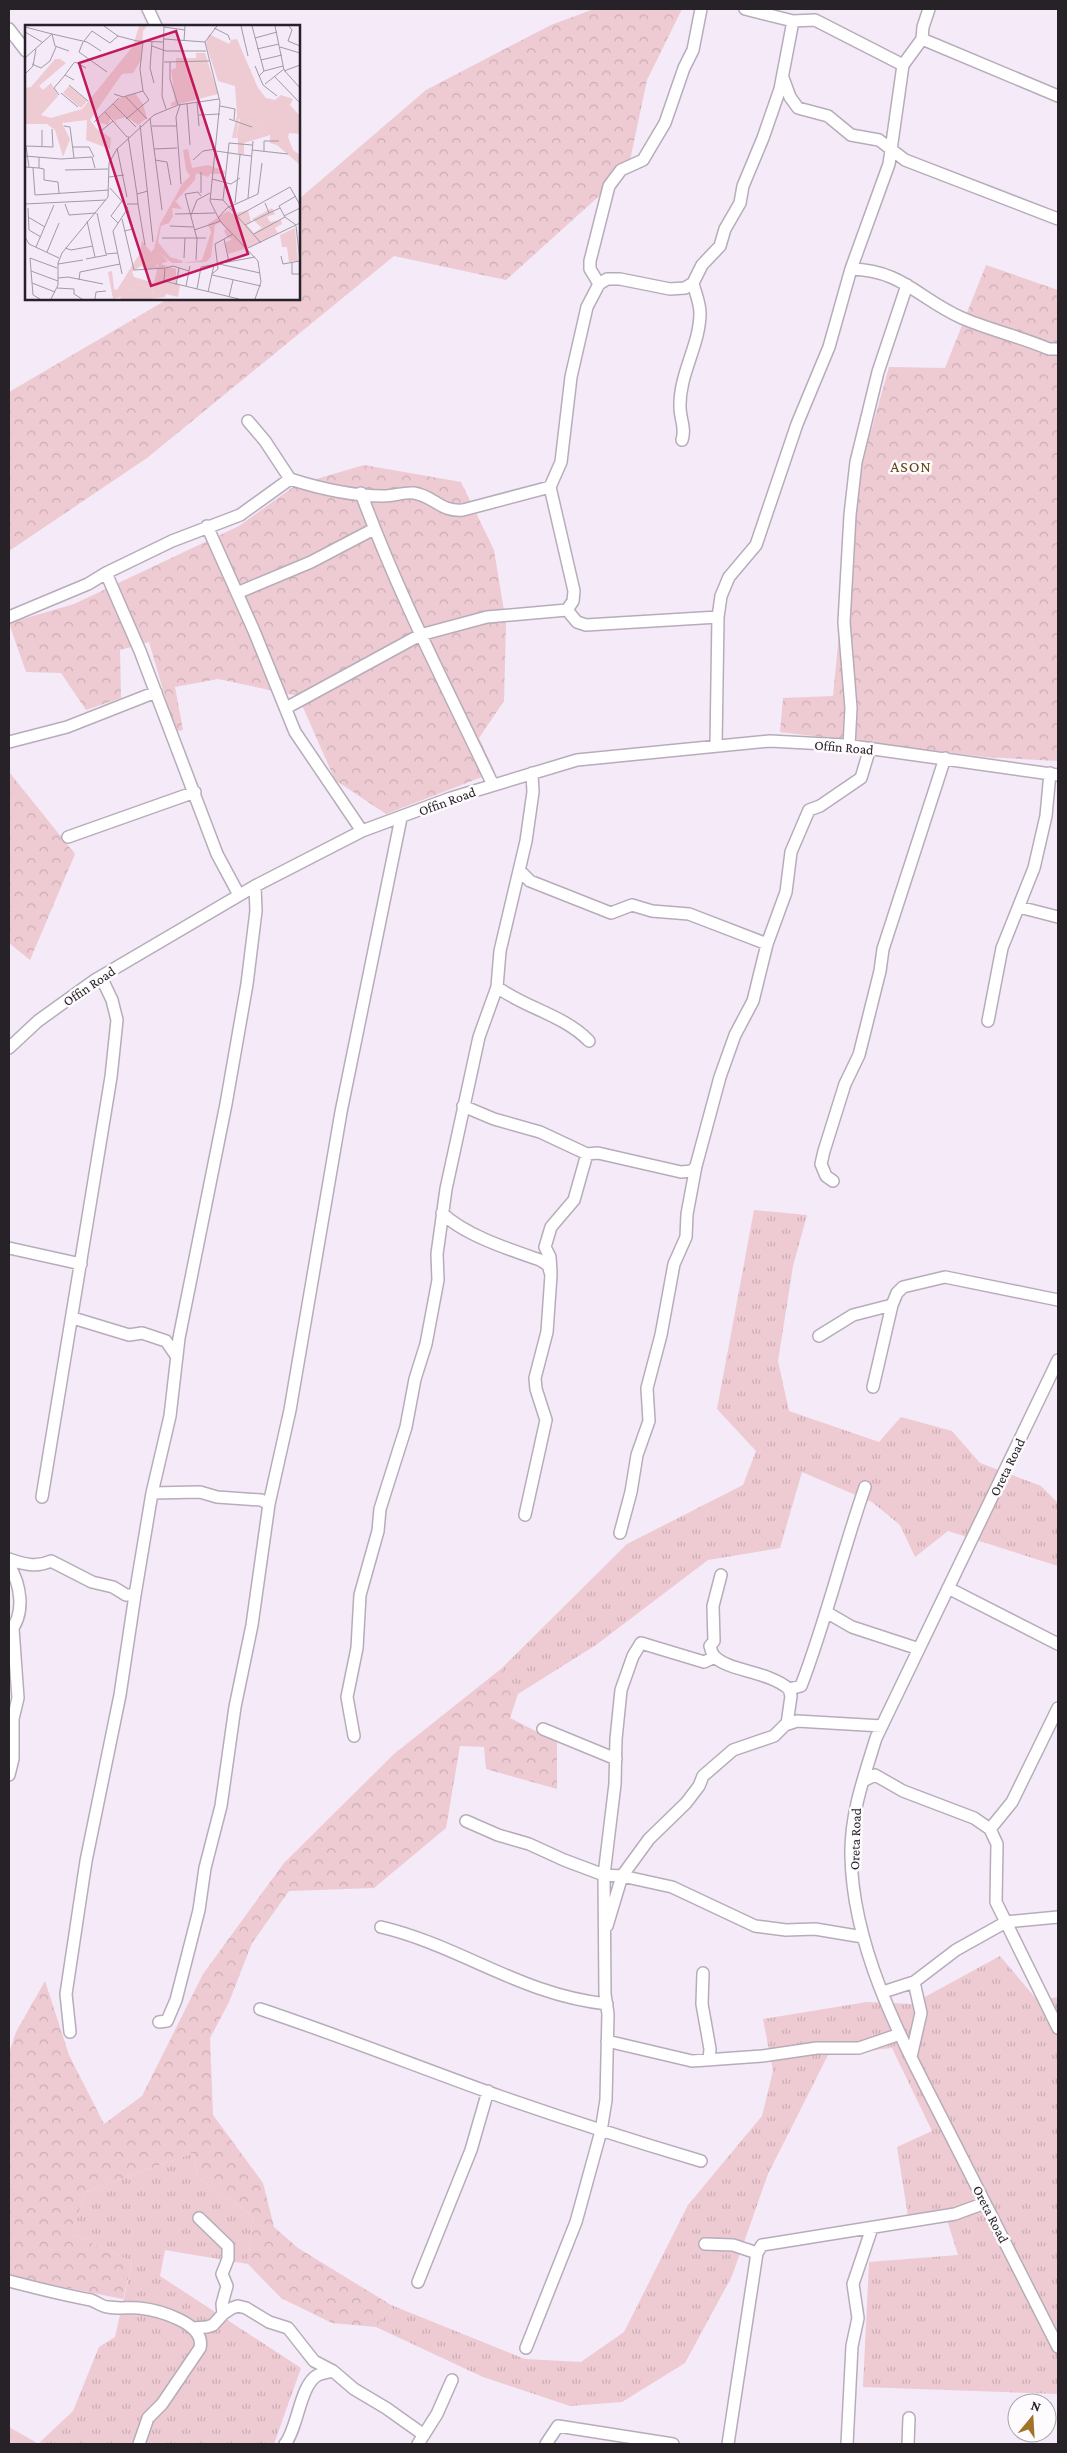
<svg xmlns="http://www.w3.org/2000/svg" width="1067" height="2453" viewBox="0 0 1067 2453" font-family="'Crimson Pro',serif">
<defs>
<pattern id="grass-tufts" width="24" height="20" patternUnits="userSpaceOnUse" patternTransform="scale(1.25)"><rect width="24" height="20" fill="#eecad2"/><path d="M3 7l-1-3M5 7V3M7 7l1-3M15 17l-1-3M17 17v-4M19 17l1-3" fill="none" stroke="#ccadb4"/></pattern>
<pattern id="forest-crowns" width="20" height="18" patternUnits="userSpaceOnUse" patternTransform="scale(1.25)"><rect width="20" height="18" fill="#eecad2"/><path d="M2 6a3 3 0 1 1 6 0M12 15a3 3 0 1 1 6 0" fill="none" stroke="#ccadb4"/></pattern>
</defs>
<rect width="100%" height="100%" fill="#f4eaf8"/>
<!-- grass -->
<path fill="url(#grass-tufts)" d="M754 1210 807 1215 793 1266 778 1361 789 1411 879 1442 901 1417 952 1431 980 1463 1041 1486 1058 1503V1566L948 1531 915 1557 900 1525 872 1502 802 1472 780 1548 708 1560 596 1645 518 1694 502 1668 627 1544 743 1485 756 1451 717 1409Z
M1000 1956 1038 2001 1058 1997V2394L863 2387 869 2262 958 2255 944 2210 908 2216 897 2147 932 2131 892 2048 828 2055 768 2174 732 2276 685 2363 622 2402 570 2406 483 2377 376 2327 391 2305 525 2359 581 2362 624 2332 688 2205 762 2116 773 2071 763 2019 867 2002 912 2004Z
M193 2153 198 2178 253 2216 248 2264 165 2250 160 2276 301 2368 274 2444H38L73 2411 99 2347 115 2337 132 2262 71 2233 86 2192Z"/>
<!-- forest -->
<path fill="url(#forest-crowns)" d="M594 9H682L647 80 628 170 506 280 394 256 147 458 9 551V392L168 299H299V199L426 90 551 25Z
M986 265 1058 290V761L985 757 780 732 783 698 833 696 852 499 889 367 945 368Z
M364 465 461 482 494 550 506 623 504 701 479 738 495 772 386 814 335 780 298 696 218 679 175 687 183 730 178 731 171 717 149 642 120 650 121 698 86 710 61 673 26 672 9 623 74 604 239 526 296 485Z
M9 772 75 854 30 960 9 943Z
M502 1668 518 1694 510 1718 557 1742V1789L486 1769 484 1747 460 1746 446 1828 374 1888 289 1891 252 1943 229 2002 210 2038 213 2115 263 2183 274 2227 298 2248 391 2305 376 2327 332 2323 281 2298 248 2264 253 2216 198 2178 193 2153 86 2192 71 2233 132 2262 123 2299 9 2276V2053L16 2032 45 1981 69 2055 104 2124 142 2096 203 1974 284 1863 394 1754Z
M9 2427 37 2443 38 2444H9Z"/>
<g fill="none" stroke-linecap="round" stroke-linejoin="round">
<defs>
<path id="minor" d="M148 9 156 26
M745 9 793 21 815 20 903 65
M9 29 26 51
M922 39 1058 96
M783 78 790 97 798 108 828 116 851 135 879 140 905 160 1058 219
M851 269C902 270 919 299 962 318 990 330 1021 337 1049 349H1058
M599 284 590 269V261L609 186 621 170 643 160 665 123 684 68 693 50 701 9
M248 421 265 441 290 479C318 488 353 496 384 496 394 496 404 492 414 493 434 496 440 512 463 510L550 487
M682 440C686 428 680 419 680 407 679 374 700 345 700 313 700 303 695 292 693 283
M361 493C398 594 447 688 493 785
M207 526 254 631 295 732 362 831
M106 573 140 651 217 854 239 895
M237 593 311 562 374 529
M567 610 577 622 586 625 718 617
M9 617 88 584 106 573 172 541 240 515 290 479
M286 708 420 635 487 617 567 610 573 601 574 591 550 487 561 462 571 377 587 307 599 284 607 279H620L670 289 685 288 693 283 702 265 720 246 725 229 740 203 743 186 763 138 780 89 793 21
M9 742 67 727 156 692
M716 745 718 617 721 596 729 577 756 545 797 424 829 347 851 269 889 164 903 65 922 39 923 27 929 9
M849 746 851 708 844 622 850 515 856 462 878 372 907 285
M68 837 195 792
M519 870 530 881 611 913 632 905 652 911 689 914 767 944
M1019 907 1058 917
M497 987C525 1008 564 1015 589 1041
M988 1021 1002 948 1034 868 1046 816 1050 773
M9 1048 38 1021 95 980 255 886 362 831 451 798 577 760 770 741 845 745 1058 775
M463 1106 494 1119 540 1132 587 1154 598 1153 681 1172 692 1171 696 1166
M833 1181 826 1176 821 1164 824 1151 845 1084 859 1055 880 971 883 949 945 758
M442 1213C464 1235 511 1250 540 1260L548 1265 551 1275 547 1332 535 1378 536 1389 546 1420 525 1515
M9 1248 81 1264
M551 1272 550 1257 545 1247 551 1227 574 1200 587 1154
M73 1318 129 1335 142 1333 166 1341 177 1357
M819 1336 853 1315 892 1305
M1058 1360 876 1738C864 1777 850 1815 851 1856 853 1956 908 2051 952 2138 988 2208 1023 2278 1058 2347
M873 1387 892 1305 897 1293 903 1287 945 1277 1058 1300
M152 1493 170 1416 179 1338 226 1104 247 984 256 911 255 886
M42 1497 111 1077 117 1020 112 1000 101 977
M620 1533 631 1492 637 1455 649 1421 647 1388 661 1335 674 1264 686 1237 687 1214 696 1166 720 1077 735 1035 753 1001 767 944 786 892 791 852 809 810 820 806 861 778 870 748
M9 1559C23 1564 36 1568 51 1561L92 1582 113 1587 126 1595H135L120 1695 86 1861 66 1994 70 2032
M9 1565C21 1585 26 1614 9 1633
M721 1575 713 1606 714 1641 710 1646C711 1650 712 1654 715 1657 729 1671 768 1671 789 1689L791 1696 787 1724
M948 1588 1058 1644
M135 1595 152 1493 200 1492 217 1497 261 1500 269 1504
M826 1612 852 1627 919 1649
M789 1689 801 1686C826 1621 842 1553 865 1487
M543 1729 616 1759
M354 1736 347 1697 357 1648 360 1595 378 1531 380 1509 406 1427 415 1379 426 1344 438 1280 437 1254 446 1189 479 1037 497 987 500 951 526 841 533 792 532 773
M9 1775 13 1759V1719L18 1698 13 1629
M863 1781 875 1775 903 1791 974 1818 990 1829 997 1844 996 1902 1058 2028
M466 1821 498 1835 529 1844 564 1860 604 1875 622 1876 672 1887 755 1926 786 1930 815 1929 863 1937
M990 1829 1012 1802 1058 1708
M607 1926 622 1876 649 1839 686 1803 699 1786 703 1776 733 1750 774 1736 785 1725 797 1721 882 1726
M381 1927C461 1946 521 1995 607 2004
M703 1973 702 2004 710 2049 709 2060
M883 1992 914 1982 956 1950 1006 1922 1058 1917
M260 2009C341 2036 421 2068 502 2097 568 2120 634 2141 701 2161
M159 2022 167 2021 176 2000 199 1910 205 1868 221 1806 235 1707 252 1625 269 1504 290 1410 341 1112 401 818
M607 2041 692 2061 762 2056 817 2048H859L900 2034
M911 2057 921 2013 914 1982
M199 2218 228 2246V2259L222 2274 227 2286 222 2304 223 2314
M705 2244 733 2245 757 2253
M9 2281C36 2288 63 2295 91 2300 97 2302 102 2307 108 2307 119 2309 129 2307 139 2308 158 2310 206 2323 200 2348L162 2404 148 2418 139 2444
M418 2282 471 2150 488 2091
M193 2328 207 2327 213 2325 223 2314 232 2308 238 2306 246 2308 269 2322 288 2328 314 2361 333 2371 354 2389 386 2408 424 2435
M526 2348 576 2222 601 2131 606 2100 608 2014 605 1994 604 1875 615 1784 616 1739 621 1690 633 1656 641 1643 704 1662 715 1657
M285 2444C298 2428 300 2384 318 2375 322 2373 329 2372 333 2371
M418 2444 437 2414 452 2380
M546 2444 558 2426 673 2444
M728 2444 757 2253 762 2245 955 2214 985 2203
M847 2444 852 2346 858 2318 853 2284 872 2228
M908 2444 909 2418"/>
</defs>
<!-- minor casing -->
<use href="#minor" stroke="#b7adba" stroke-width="14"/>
<!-- minor -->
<use href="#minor" stroke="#fff" stroke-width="11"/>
</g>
<g text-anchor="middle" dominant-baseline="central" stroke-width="5" stroke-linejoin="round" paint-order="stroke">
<!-- street labels -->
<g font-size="14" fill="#262228" stroke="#fdfbfd">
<text transform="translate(844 747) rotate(5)">Offin Road</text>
<text transform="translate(447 801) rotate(-20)">Offin Road</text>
<text transform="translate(89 986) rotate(-34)">Offin Road</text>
<text transform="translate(1007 1467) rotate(-64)">Oreta Road</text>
<text transform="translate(855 1839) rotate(-88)">Oreta Road</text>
<text transform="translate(991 2214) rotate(63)">Oreta Road</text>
</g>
<!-- quarter labels -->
<g font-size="16" letter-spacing="1" fill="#684813" stroke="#fdfbfd">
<text x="911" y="466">ASON</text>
</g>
</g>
<!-- overview -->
<g transform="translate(25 25)">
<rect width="275" height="275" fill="#f4eaf8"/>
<path d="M44 61 62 76 56 83 38 68ZM215 94H221L245 110 219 118V129H213V113H211ZM163 124 167 143 183 140 200 146V149H185L183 152 171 148 170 155 151 176 149 174 157 159 165 151 161 145 158 125ZM247 183 250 189 242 192 245 197 256 195 257 199 250 203 253 208 226 222 203 229 200 218 207 214 202 212 199 206 201 204 195 197 190 200 186 232 181 237 157 238 177 235 186 207 183 199 203 186 207 189 223 185 226 197 221 199 229 208 237 203 227 194ZM270 203 273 236 264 237 262 222H257L255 210ZM135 228 143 236 136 239 151 244V257L155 260 153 272 141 269 129 258 133 240 126 238 127 234ZM114 259 127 264 129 269 125 274H95L100 264 109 267 110 260Z" fill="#eecad2"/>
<path d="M114 1H122L118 6 116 35 108 48 97 49 65 95 71 103 86 113 85 124 61 115 62 95 37 98 45 114 38 132 30 105 22 99H0V63L6 62 30 34H35L41 38 14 61 18 65 26 58 33 71 16 90 26 93 57 84 108 21ZM184 9 204 19 206 15 212 14 233 63 241 73 250 75 256 70 268 74 265 80 275 91V109L264 108 263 112 268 125 275 130V140L252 120 245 118V110L221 94H214L211 113H207L212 90 210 61 193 56 181 19ZM171 28H180L193 69 146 81V78L150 76 146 45 151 43V33H171ZM110 68 118 79 122 93 113 100 102 92 90 95 92 99 86 92 83 100 76 98 73 94 95 73ZM149 174 157 184 147 183 148 191 144 198 136 201 133 217 145 232 158 236 157 238H147L135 228 127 234 133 243 119 245 117 240 107 247 109 252 129 258 141 267 140 272 124 274 129 268 127 264 114 259 110 260 109 267 100 264 99 271 88 274 83 247 87 246 89 264 92 265 115 228 117 216 126 227 129 224 135 199Z" fill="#eecad2"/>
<path d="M198 26 211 30 218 40 221 46 218 56 204 55 197 47 195 34Z" fill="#eecad2"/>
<path fill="none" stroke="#a29aa5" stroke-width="1" d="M79 1 93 11M139 1 137 71 141 84M192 1 180 17 195 77 185 176 195 196 233 236 236 257 230 274M216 1 223 31M227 1 239 46M250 1 259 45 275 63M264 1 267 5 263 16 275 21M0 2 27 9 30 21 44 26M139 2 160 5M189 3 203 10 205 15M0 7 17 17M230 13 252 7M139 14 180 17M59 16 67 6 85 18 93 11 112 16 138 17M127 16 125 43 129 58M159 16 160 1M58 17 54 27 82 47M127 21 141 26H181M255 22 275 28M232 24 254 19M0 33 27 9 62 17 76 26M236 35 257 30M139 37 184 36M145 37V54L153 80M7 39 16 43 25 36 31 22M230 41 238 60 252 71M259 46 275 40M0 49 8 41 11 24M234 51 239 46 258 41M249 51 275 78M49 55 40 50 48 39 50 37 61 43M240 59 259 44M44 60 63 76M36 68 53 82M89 69 98 72 118 66M34 70 29 63 40 50M101 72 122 94M172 77 174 101M88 79 111 102M162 79 165 120M155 80 151 92 156 159M195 81 210 84 209 95M80 87 102 112M174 90 195 89M125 93 137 185M101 94 124 75 118 66 115 44 118 17M204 94 227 102M69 97 94 73M115 100 128 217M39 101 45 102 49 133M127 101H151M17 105V121M76 106 88 96M103 111 112 169M48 122H64L69 132M92 123 102 172M129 124 152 123M227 125 263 129M191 126 226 131M239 126V116H254M0 131 36 134 67 132 70 143M130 135 142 137 146 160M168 135 178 126 191 124M0 142 14 143V132M4 142 1 121 28 122 27 104M8 143 10 170 84 165M14 143 19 144V155L33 157 34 168M40 145 83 144M84 152 99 150M187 154 206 159 215 153M85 163 103 183 88 206 97 249M176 168V147M223 173 228 116M185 174 198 175 236 218M198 175 204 118 227 120M210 178 215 130M240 178 244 188 255 183M0 179 81 175M40 179 44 190 71 188M102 179H113L120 220M113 179 112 169 123 166M3 183 4 205 16 212M72 188 81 229 92 228M150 189 190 188M166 190 172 175 185 168M259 191 275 183M3 192 20 202M211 192 265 162 275 180M193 193 202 183 233 169 237 138M97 194 109 245 140 243 139 256 214 274M62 196 70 232M93 198 86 191 97 176M220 200 244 188M271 200 260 192 254 181 271 171M145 201 168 202M271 201 275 236M169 205 196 196M99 206 108 204 103 185M229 209 260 192M0 212 4 219 34 233M137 213H181M199 214 204 237M11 222 29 180M40 223 46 225 68 221M223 223 275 198M22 227 34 198M256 231 258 239 275 236M159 233 160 213M61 234 82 230M171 235 172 214 160 169 173 167 176 171M267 238V249H275M33 239 58 235M194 239 235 248M141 243 148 241 164 246M6 246 33 256M187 249 193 244 190 219 208 209M187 250 236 261M33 253 43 252 78 259M54 255 55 247 95 239M7 258 30 267M151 260 154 243M161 261 165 241M32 263 49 264V269L57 274M172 264 176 242 230 232M183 267 189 240M204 272 208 255M15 274 8 270 5 233 32 243M26 274 33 260V238L37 228 83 172 84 138 92 124 129 90 153 80 194 74M70 274 71 267 81 266"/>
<path fill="#c2185b" fill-opacity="0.15" stroke="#c2185b" stroke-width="2.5" d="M151 6 223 229 126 261 54 38Z"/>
<rect width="275" height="275" fill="none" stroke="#262228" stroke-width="2.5"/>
</g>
<!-- border -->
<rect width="1067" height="2453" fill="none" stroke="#262228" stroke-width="20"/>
<!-- north arrow -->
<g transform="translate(1032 2418) rotate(18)"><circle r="24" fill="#fdfbfd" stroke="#a7a4a8"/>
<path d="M0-4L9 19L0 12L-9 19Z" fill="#a27326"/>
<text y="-8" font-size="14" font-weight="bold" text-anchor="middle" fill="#262228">N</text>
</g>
</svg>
